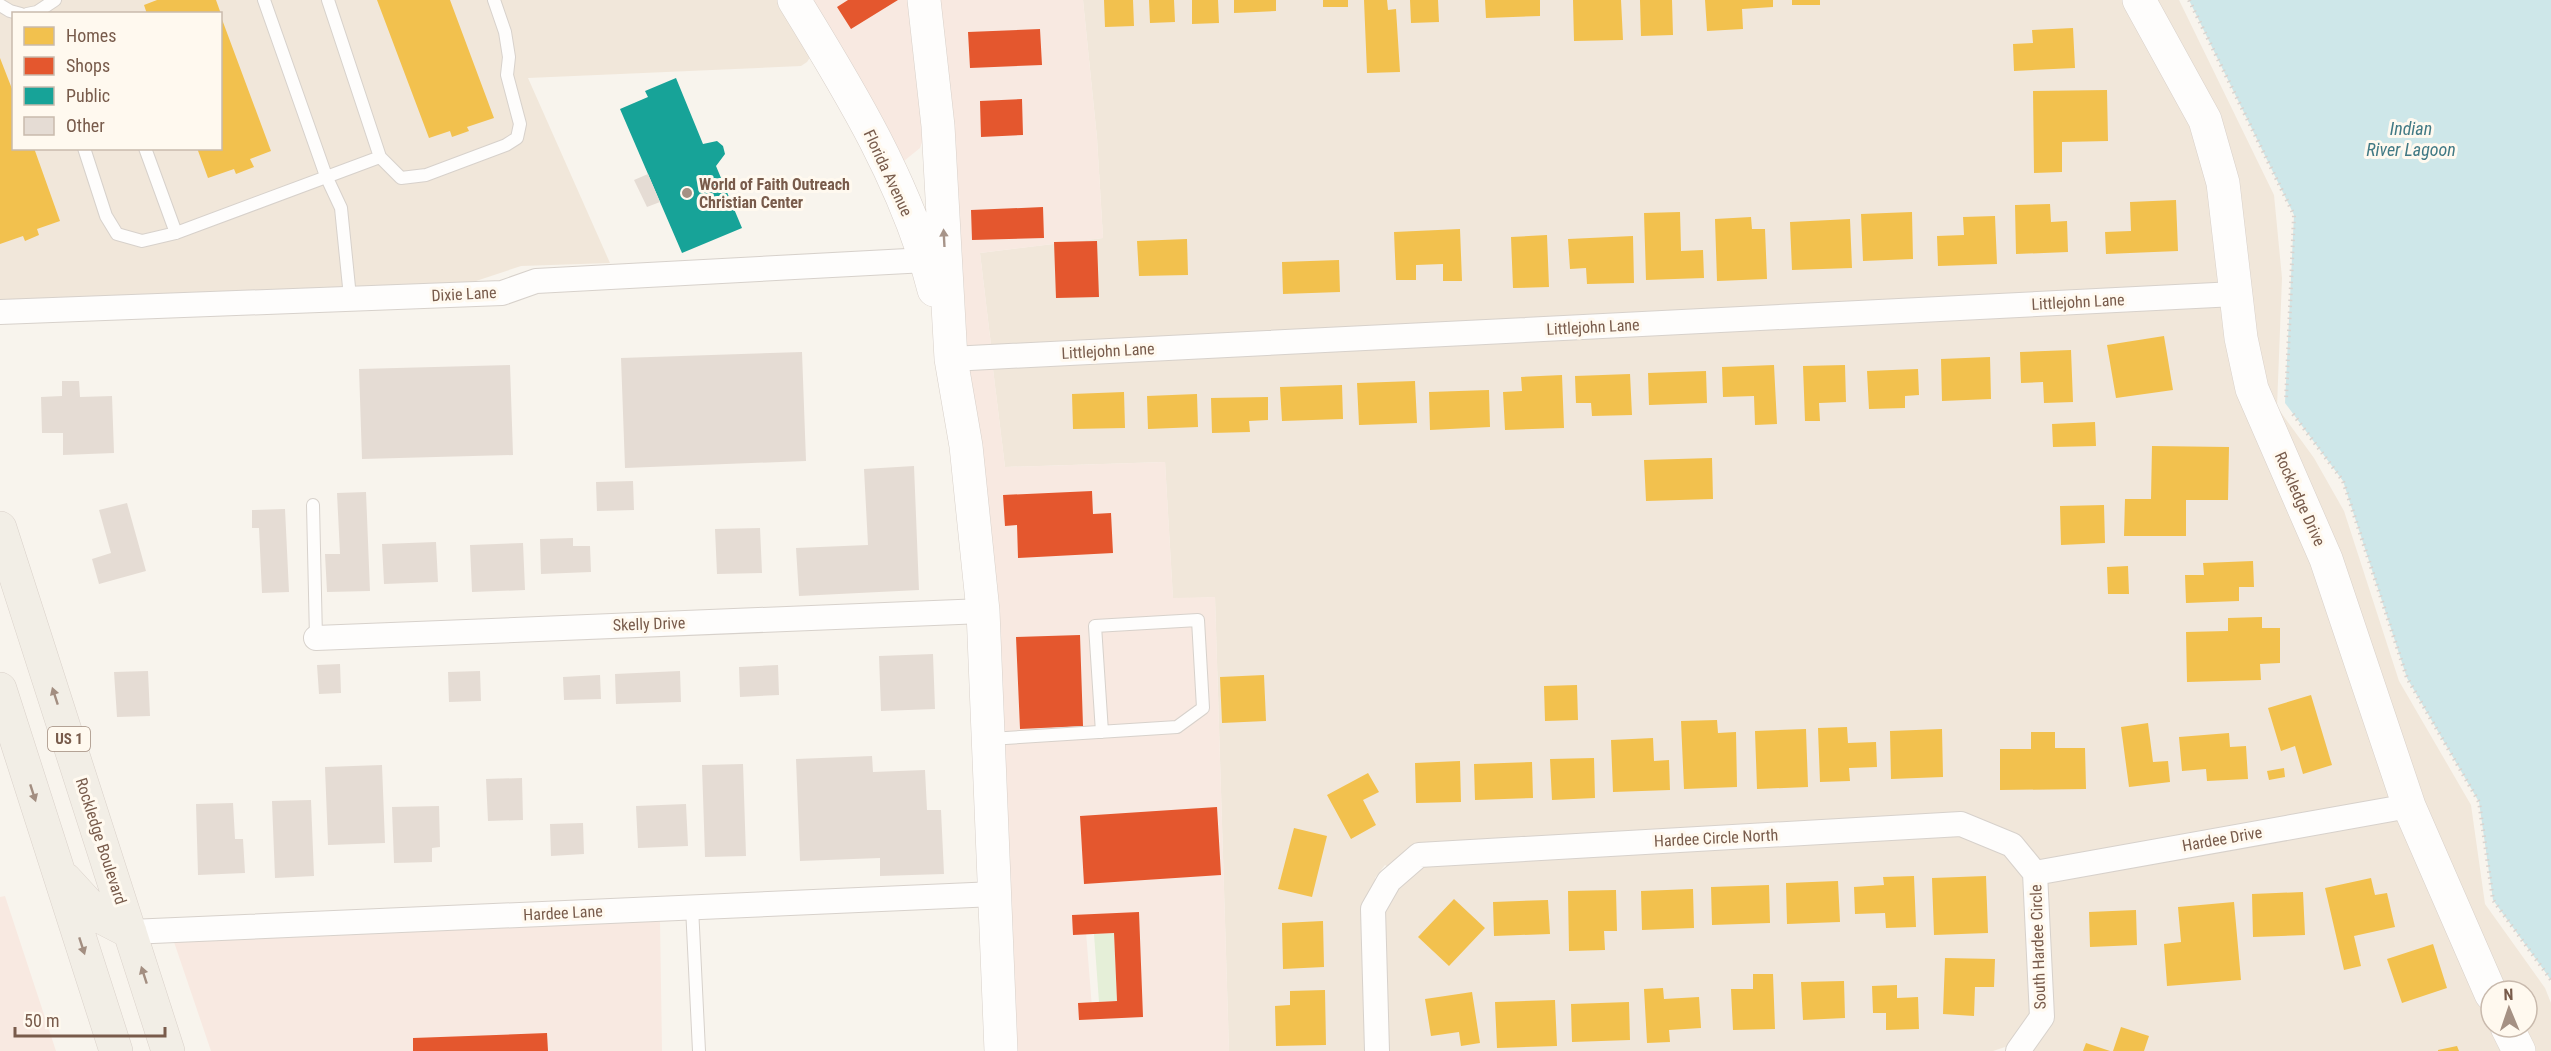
<svg xmlns="http://www.w3.org/2000/svg" width="2551" height="1051" viewBox="0 0 2551 1051" font-family="'Roboto Condensed',sans-serif">
<rect width="100%" height="100%" fill="#f8f4ed"/>
<!-- residential -->
<path fill="#f1e7da" fill-rule="evenodd" d="M0 0H782L811 56 807 62 801 66 528 78 610 263 521 266 470 283 0 301ZM14 14H220V148H14Z
M1083 0H2127L2196 125 2213 186 2223 283 991 345 980 253 1103 238 1097 138Z
M2151 0H2179L2274 195 2282 278 2277 407 2314 458 2344 511 2399 681 2471 805 2485 904 2545 988 2551 1003V1051H2531L2519 1027H2527V991H2501L2419 803 2261 385 2234 182Z
M2226 306 2395 797 2039 860 2016 833 1964 814 1388 867 1385 865 1375 878 1376 881 1367 1051H1229L1215 597 1173 599 1165 462 1005 467 993 369Z
M2403 819 2491 1019V1027L2507 1051H2031L2046 882Z
M1959 836 2006 854 2025 877 2031 1013 2008 1046 1993 1051H1388L1383 913 1396 889 1423 866Z"/>
<!-- commercial -->
<path fill="#f8e9e1" fill-rule="evenodd" d="M807 0H913L928 125 920 148 899 165Z
M934 0H1083L1097 138 1103 238 980 253 991 345 961 347Z
M993 369 1005 467 1165 462 1173 598 1215 597 1229 1051H1012L963 370ZM1086 932 1123 933 1118 1011 1092 1008Z
M5 896 56 1051H0V897Z
M660 921 662 1051H211L174 942Z"/>
<!-- green -->
<path fill="#e5efd8" d="M1114 933 1117 1001 1099 1002 1094 934Z"/>
<!-- water -->
<path fill="#cee7e9" d="M2189 0H2551V980L2493 900 2479 802 2407 678 2343 481 2285 403 2294 215Z"/>
<!-- homes -->
<path fill="#f2c14e" d="M157 0H216L221 14H147L144 5Z
M377 0H450L494 118 467 127 469 131 452 137 450 131 429 138Z
M1104 0H1133L1134 26 1105 27Z
M1149 0H1174L1175 22 1150 23Z
M1192 0H1218L1219 23 1192 24Z
M1234 0H1276V11L1234 13Z
M1323 0H1348V7H1323Z
M1364 0H1387L1388 10 1396 9 1400 72 1367 73Z
M1410 0H1438L1439 22 1411 23Z
M1485 0H1540V16L1486 18Z
M1573 0H1621L1623 40 1574 41Z
M1640 0H1672L1673 35 1641 36Z
M1705 0H1773V7L1742 9 1743 29 1707 31Z
M1792 0H1820V5H1792Z
M220 14 271 151 250 159 254 167 236 174 234 169 208 178 197 148H220Z
M2073 28 2075 68 2014 71 2013 44 2033 43 2032 30Z
M0 58 14 94V148H34L60 221 37 229 39 235 25 241 23 236 0 244Z
M2107 90 2108 141 2062 142V172L2034 173 2033 91Z
M2176 200 2178 251 2106 254 2105 232 2131 231 2130 202Z
M2050 204 2051 222 2067 221 2068 252 2016 254 2015 205Z
M1680 212 1681 251 1703 250 1704 278 1646 280 1644 213Z
M1912 212 1913 259 1863 261 1861 214Z
M1995 216 1997 264 1938 266 1937 236 1964 235 1963 217Z
M1751 217 1752 229H1765L1767 279 1717 281 1715 219Z
M1850 219 1852 268 1792 270 1790 222Z
M1460 229 1462 281H1443V264L1416 265V280H1396L1394 232Z
M1547 235 1549 287 1513 288 1511 237Z
M1633 236 1634 283 1587 284 1586 268 1570 269 1568 239Z
M1187 239 1188 275 1139 276 1137 241Z
M1339 260 1340 292 1283 294 1282 262Z
M2164 336 2173 390 2116 398 2107 345Z
M2071 350 2073 402 2044 403 2043 382 2021 383 2020 352Z
M1990 357 1991 399 1942 401 1941 359Z
M1774 365 1777 424 1755 425 1754 396 1723 397 1722 367Z
M1845 365 1846 402 1819 403 1820 421H1805L1803 366Z
M1918 369 1919 395 1905 396V408L1869 409 1867 371Z
M1706 371 1707 403 1649 405 1648 373Z
M1630 374 1632 415 1592 416 1591 403H1576L1575 376Z
M1562 375 1564 428 1505 430 1503 392 1522 391 1521 377Z
M1415 381 1417 423 1359 425 1357 383Z
M1342 385 1343 419 1282 421 1280 387Z
M1489 390 1490 427 1430 430 1429 392Z
M1124 392 1125 428 1073 429 1072 394Z
M1197 394 1198 427 1148 429 1147 396Z
M1268 397V420L1249 421 1250 432 1212 433 1211 398Z
M2095 422 2096 446 2053 447 2052 424Z
M2152 446 2229 447 2228 500H2186V536H2124L2125 499H2151Z
M1712 458 1713 499 1646 501 1644 460Z
M2104 505 2105 543 2061 545 2060 506Z
M2253 561 2254 587H2239V601L2186 603 2185 575H2204L2203 563Z
M2128 566 2129 594H2108L2107 567Z
M2262 617V628H2280V663L2260 664 2261 680 2187 682 2186 632 2228 631V618Z
M1264 675 1266 721 1222 723 1220 677Z
M1577 685 1578 720 1545 721 1544 686Z
M2311 695 2332 765 2303 774 2295 746 2281 751 2268 708Z
M1717 720 1718 733 1736 732 1737 787 1684 789 1681 721Z
M2148 723 2153 762 2168 761 2170 782 2129 787 2121 727Z
M1847 727 1848 743 1876 742 1877 767 1849 768 1850 781 1820 782 1818 728Z
M1806 729 1808 787 1757 789 1755 731Z
M1942 729 1943 777 1891 779 1890 731Z
M2031 732H2055V748H2085L2086 789 2000 790V749H2031Z
M2229 733 2230 747 2246 746 2248 779 2207 781 2206 769 2182 771 2179 737Z
M1653 738 1654 761 1669 760 1670 790 1613 792 1611 740Z
M1594 758 1595 798 1552 800 1550 759Z
M1460 761 1461 802 1416 803 1415 763Z
M1532 762 1533 798 1475 800 1474 764Z
M2284 768 2285 777 2269 780 2267 771Z
M1368 773 1379 792 1363 800 1376 825 1351 839 1327 795Z
M1294 828 1327 836 1312 897 1278 889Z
M1914 876 1916 927 1886 928 1885 913 1855 914 1854 887 1884 885 1883 877Z
M1986 876 1988 933 1934 935 1932 878Z
M2371 878 2375 895 2387 893 2395 927 2354 936 2361 966 2344 970 2325 888Z
M1838 881 1840 922 1787 924 1786 883Z
M1769 885 1770 923 1712 925 1711 887Z
M1693 889 1694 928 1642 930 1641 891Z
M1616 890 1617 931H1604L1605 950 1569 951 1568 891Z
M2303 892 2305 935 2253 937 2252 894Z
M1454 899 1485 928 1449 966 1418 937Z
M1548 900 1550 934 1494 936 1493 902Z
M2234 902 2241 980 2167 986 2164 944 2181 942 2178 907Z
M2136 910 2137 945 2090 947 2089 912Z
M1323 921 1324 967 1283 969 1282 923Z
M2433 944 2447 988 2402 1003 2387 959Z
M1945 958 1995 959 1994 987H1975L1974 1016 1943 1014Z
M1753 974H1773L1775 1029 1733 1030 1731 989H1753Z
M1844 981 1845 1018 1803 1020 1801 982Z
M1897 985V998L1918 997 1919 1029 1886 1030V1013H1873L1872 986Z
M1663 988 1664 999 1699 997 1701 1028 1669 1030 1670 1042 1647 1043 1644 989Z
M1325 990 1326 1045 1276 1046 1275 1006 1290 1005V991Z
M1472 992 1480 1043 1461 1046 1459 1032 1431 1036 1425 999Z
M1555 1000 1557 1046 1497 1048 1495 1002Z
M1629 1002 1630 1040 1572 1042 1571 1004Z
M2121 1027 2149 1036 2144 1051H2113Z
M2086 1043 2110 1051H2083Z
M2457 1046 2459 1051H2438V1050Z"/>
<!-- shops -->
<path fill="#e4572e" d="M848 0H898L851 29 837 7Z
M1040 29 1042 65 970 68 968 32Z
M1022 99 1023 135 981 137 980 101Z
M1043 207 1044 238 972 240 971 210Z
M1097 241 1099 297 1056 298 1054 242Z
M1092 491 1093 514 1111 513 1113 553 1018 558 1017 525 1005 526 1003 495Z
M1080 635 1083 726 1020 729 1016 637Z
M1217 807 1221 875 1084 884 1080 816Z
M1139 912 1143 1017 1079 1020 1078 1003 1117 1001 1114 933 1073 935 1072 915Z
M547 1033 548 1051H413V1038Z"/>
<!-- public -->
<path fill="#17a398" d="M676 78 703 144 717 141 723 146 725 154 716 166 742 228 682 253 620 109 648 97 645 91Z"/>
<!-- building -->
<path fill="#e5dcd4" d="M648 174 660 202 647 207 634 180Z
M802 352 806 461 625 468 621 358Z
M510 365 513 455 362 459 359 369Z
M62 381H79L80 397 112 396 114 453 63 455V433H42L41 397 62 396Z
M914 466 919 590 799 596 796 548 868 545 864 469Z
M633 481 634 510 597 511 596 482Z
M366 492 370 591 327 592 325 554H340L337 493Z
M127 503 146 571 99 584 92 559 111 553 99 510Z
M285 509 289 592 262 593 259 528H252V510Z
M760 528 762 573 717 574 715 529Z
M573 538V546H590L591 572 541 574 540 539Z
M436 542 438 582 384 584 382 544Z
M523 543 525 590 472 592 470 545Z
M933 654 935 709 881 711 879 656Z
M340 664 341 693 319 694 317 665Z
M778 665 779 695 740 697 739 667Z
M148 671 150 716 117 717 114 672Z
M480 671 481 701 449 702 448 672Z
M680 671 681 702 616 704 615 674Z
M600 675 601 699 564 700 563 677Z
M872 756 873 772 925 770 927 810H941L944 874 880 876V858L800 861 796 759Z
M743 764 746 856 705 857 702 765Z
M382 765 385 843 328 845 325 767Z
M522 778 523 820 488 821 486 779Z
M311 800 314 876 275 878 272 801Z
M233 803 235 839H243L245 873 198 875 196 804Z
M686 804 688 846 638 848 636 806Z
M439 806 440 847 432 848V862L394 863 392 807Z
M583 823 584 854 551 856 550 824Z"/>
<g fill="none" stroke-linecap="round" stroke-linejoin="round">
<defs>
<path id="lane" d="M264 0 326 176 341 208 350 297
M0 5 10 11 21 14
M27 14 37 12 55 0
M84 148 106 216 117 234 142 241 176 233 380 157 328 0
M145 148 176 233
M380 157 401 178 426 175 506 145 517 138 520 124 507 75 509 57 505 32 494 0
M313 505 316 638
M990 739 1177 727 1203 708 1198 620 1095 626 1102 732
M692 907 699 1051"/>
<path id="street" d="M0 312 502 293 536 281 926 260
M951 359 2235 294
M316 638 983 611
M2035 873 2409 806
M130 932 995 894
M1377 1051 1373 909 1389 881 1419 855 1961 824 2012 845 2035 873
M2018 1051 2042 1017 2035 873"/>
<path id="secondary" d="M794 0C850 91 908 186 934 290
M924 0 938 126 951 359 966 446 983 611 1001 1051
M2139 0 2205 120 2223 183 2241 338 2252 389 2326 559 2409 806 2491 994
M2507 1027 2519 1051"/>
<path id="primary" d="M0 528 168 1051
M0 689 116 1051
M65 879 99 916 130 932"/>
</defs>
<!-- lane casing -->
<use href="#lane" stroke="#d7d1cb" stroke-width="14"/>
<!-- street casing -->
<use href="#street" stroke="#d7d1cb" stroke-width="26"/>
<!-- secondary casing -->
<use href="#secondary" stroke="#d8d0c9" stroke-width="34"/>
<!-- primary casing -->
<use href="#primary" stroke="#dad1ca" stroke-width="34"/>
<!-- path -->
<path stroke="#dad3ce" stroke-width="4" stroke-dasharray="1.5 4.5" stroke-linecap="butt" d="M2189 0 2294 215 2286 400
M2293 414 2343 481 2407 678 2479 802 2493 900 2551 980"/>
<!-- lane -->
<use href="#lane" stroke="#fefdfc" stroke-width="12"/>
<!-- street -->
<use href="#street" stroke="#fefdfc" stroke-width="24"/>
<!-- secondary -->
<use href="#secondary" stroke="#fefdfc" stroke-width="33"/>
<!-- primary -->
<use href="#primary" stroke="#f2eee6" stroke-width="33"/>
</g>
<!-- one-way arrows -->
<defs><path id="oneway-solid" d="M-6-.8H1V-3.2L6.5 0L1 3.2V.8H-6Z" transform="scale(1.5)"/></defs>
<use fill="#a79489" href="#oneway-solid" transform="translate(944 238) rotate(-93)"/>
<g fill="#a38e81">
<use href="#oneway-solid" transform="translate(55 696) rotate(-108)"/>
<use href="#oneway-solid" transform="translate(33 793) rotate(72)"/>
<use href="#oneway-solid" transform="translate(82 946) rotate(72)"/>
<use href="#oneway-solid" transform="translate(144 975) rotate(-108)"/>
</g>
<!-- markers -->
<circle fill="#a59184" stroke="#fff9ef" stroke-width="2" cx="687" cy="193" r="6"/>
<g text-anchor="middle" dominant-baseline="central" stroke-width="6" stroke-linejoin="round" paint-order="stroke">
<!-- shield labels -->
<rect fill="#fff9ef" stroke="#a08a7c" stroke-width="1.5" x="48" y="727" width="42" height="24" rx="4.5"/>
<g font-size="15" font-weight="bold" fill="#785b4b">
<text x="69" y="739">US 1</text>
</g>
<!-- street labels -->
<g font-size="16" fill="#785b4b" stroke="#fff9ef">
<text transform="translate(888 173) rotate(65)">Florida Avenue</text>
<text transform="translate(464 294) rotate(-3)">Dixie Lane</text>
<text transform="translate(2078 302) rotate(-3)">Littlejohn Lane</text>
<text transform="translate(1593 327) rotate(-3)">Littlejohn Lane</text>
<text transform="translate(1108 351) rotate(-3)">Littlejohn Lane</text>
<text transform="translate(2300 499) rotate(66)">Rockledge Drive</text>
<text transform="translate(649 624) rotate(-2)">Skelly Drive</text>
<text transform="translate(1716 838) rotate(-3)">Hardee Circle North</text>
<text transform="translate(2222 839) rotate(-10)">Hardee Drive</text>
<text transform="translate(101 841) rotate(72)">Rockledge Boulevard</text>
<text transform="translate(563 913) rotate(-3)">Hardee Lane</text>
<text transform="translate(2038 947) rotate(-92)">South Hardee Circle</text>
</g>
<!-- poi labels -->
<g font-size="16" font-weight="bold" fill="#785b4b" stroke="#fff9ef" text-anchor="start">
<text x="699" y="184">World of Faith Outreach<tspan x="699" dy="18">Christian Center</tspan></text>
</g>
<!-- water labels -->
<g font-size="18" font-style="italic" fill="#417984" stroke="#fff9ef">
<text x="2411" y="128">Indian<tspan x="2411" dy="21">River Lagoon</tspan></text>
</g>
</g>
<!-- legend -->
<rect x="12" y="12" width="210" height="138" fill="#fff9ef" stroke="#c9baad" stroke-width="1.5"/>
<rect x="24" y="27" width="30" height="18" fill="#f2c14e" stroke="#c9baad" stroke-width="1.5"/>
<text x="66" y="42" font-size="18" fill="#785b4b">Homes</text>
<rect x="24" y="57" width="30" height="18" fill="#e4572e" stroke="#c9baad" stroke-width="1.5"/>
<text x="66" y="72" font-size="18" fill="#785b4b">Shops</text>
<rect x="24" y="87" width="30" height="18" fill="#17a398" stroke="#c9baad" stroke-width="1.5"/>
<text x="66" y="102" font-size="18" fill="#785b4b">Public</text>
<rect x="24" y="117" width="30" height="18" fill="#e5dcd4" stroke="#c9baad" stroke-width="1.5"/>
<text x="66" y="132" font-size="18" fill="#785b4b">Other</text>
<!-- north arrow -->
<g transform="translate(2509 1009) rotate(358)"><circle r="28" fill="#fff9ef" stroke="#c9baad" stroke-width="1.5"/>
<path d="M0-4.5L10 22L0 15L-10 22Z" fill="#a59184"/>
<text y="-9" font-size="16" font-weight="bold" text-anchor="middle" fill="#785b4b">N</text>
</g>
<!-- scale -->
<path d="M15 1027v9h150v-9" fill="none" stroke="#785b4b" stroke-width="3"/>
<text x="24" y="1027" font-size="18" fill="#785b4b" stroke="#fff9ef" stroke-width="4.5" paint-order="stroke">50 m</text>
</svg>
